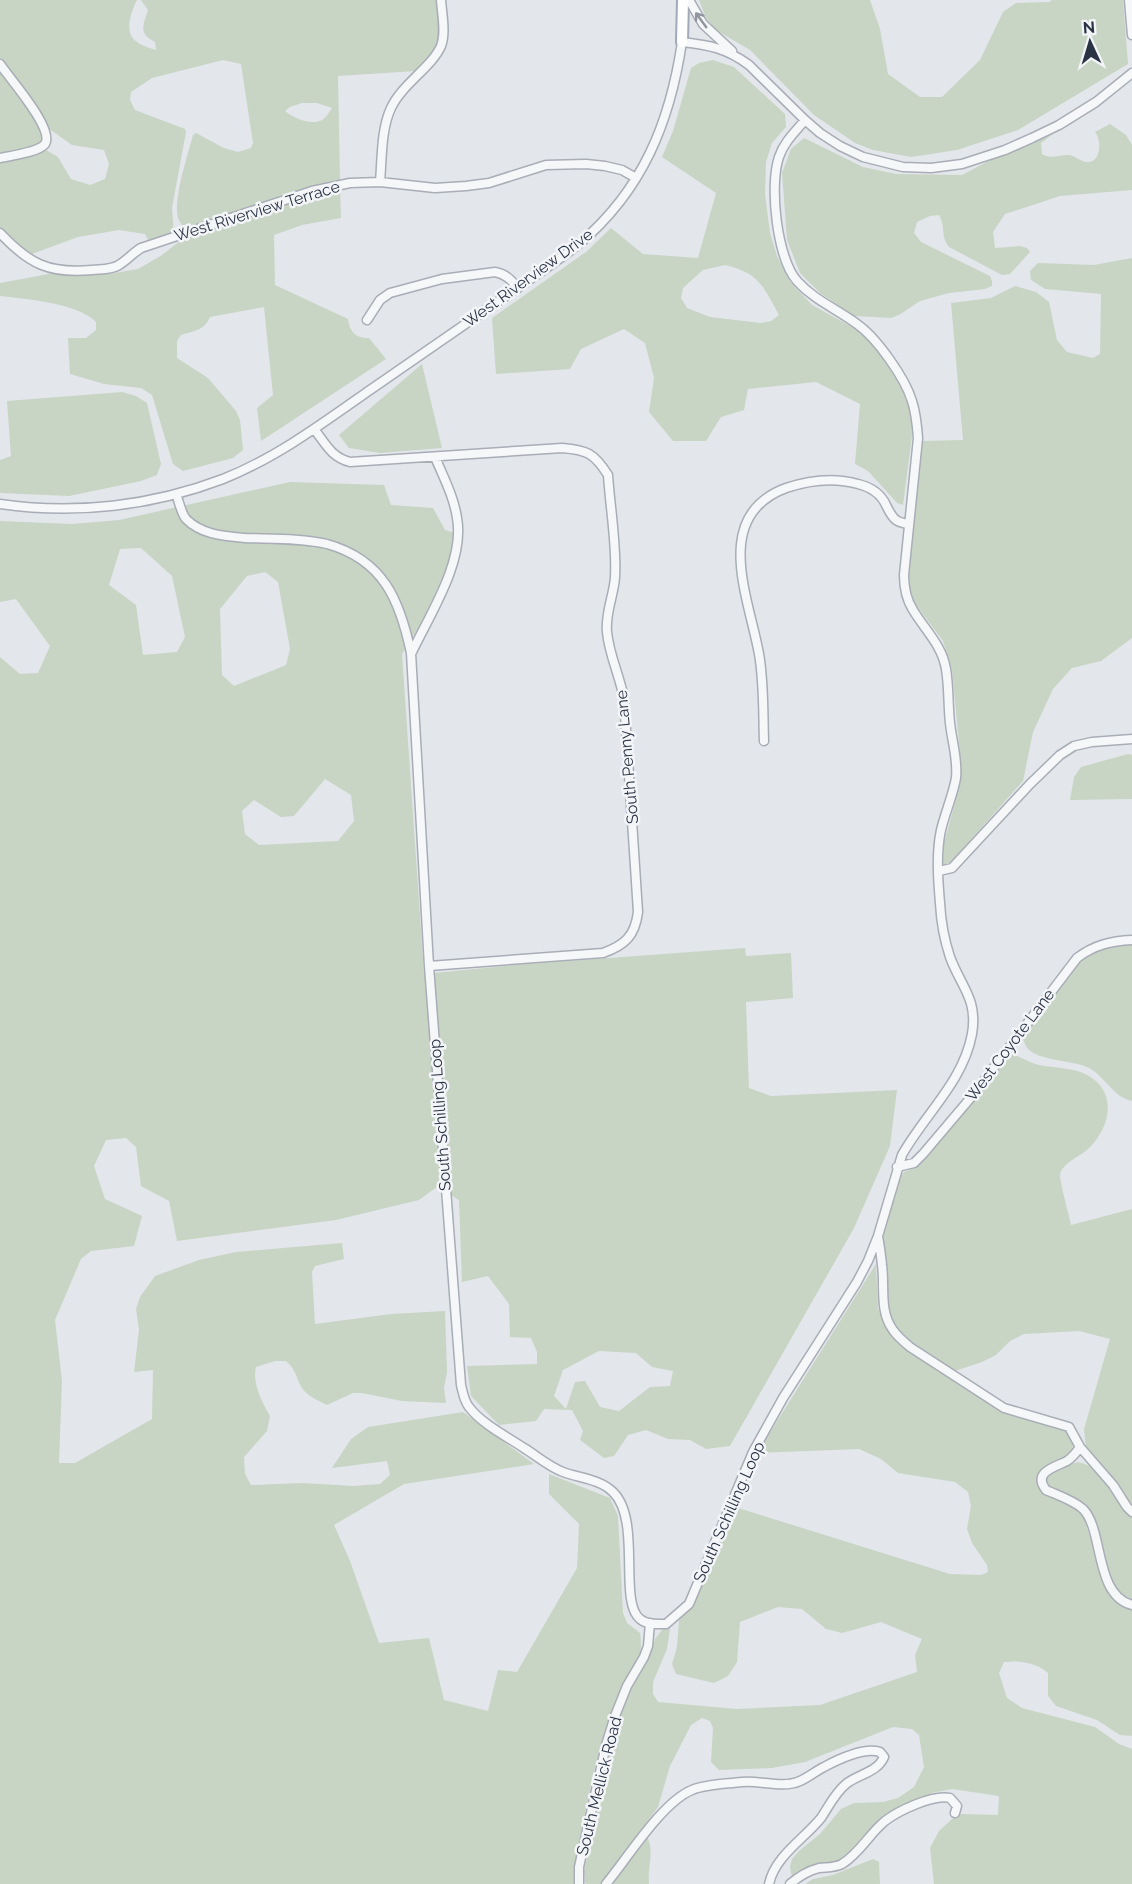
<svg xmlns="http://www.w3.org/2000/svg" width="1132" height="1884" viewBox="0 0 1132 1884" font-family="Raleway,sans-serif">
<rect width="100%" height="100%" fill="#e3e6eb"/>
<!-- green -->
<path fill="#c8d5c4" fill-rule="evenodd" d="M0 0H137C131 12 123 33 137 42 142 46 150 48 156 50L155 42C138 33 143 26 148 10L141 0H438L440 34 438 45 434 53 416 71 338 76 340 180 327 182 186 230C183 227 180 223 178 218 173 199 188 154 193 135L196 133 224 148 238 152 251 148 253 143 241 64 223 60 152 78 131 92 130 100 135 110 185 129 186 132 172 208 174 234 149 242 145 234 119 230 78 237 29 255 0 230V162L46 150 58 157 71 179 90 185 105 179 109 164 104 150 72 145 48 128 9 73 0 59ZM302 103H317L332 108C329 112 326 118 322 120 312 126 293 118 285 111L290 107Z
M699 0H870L880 29 888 74 920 97H942L980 60 1003 12 1016 3 1049 2 1052 0H1123L1128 64 1018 130 957 150 911 157 873 150 855 143 814 115 750 50 716 30 706 18Z
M713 60 734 67 785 114 786 127 772 143 766 162 765 194 770 233 777 256 790 282 812 305 863 333 886 362 903 391 911 411 912 436 903 505 897 503 868 471 855 464 860 404 816 382 748 389 744 410 721 417 706 441H673L649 412 654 378 645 343 624 329 581 349 570 369 496 374 492 318 586 252 611 228 643 254 698 258 716 193 662 157 673 131 691 68 699 63ZM725 265C759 273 763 286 779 315L771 321 761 323 710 317 687 308 681 298 683 288 703 270Z
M0 69C12 94 43 112 44 142L37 147 0 156Z
M1110 124 1126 135 1132 145V190L1060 196 1005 214 993 232 995 248 1020 246 1027 248 1030 252 1010 274 1002 275 949 247C940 235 946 227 939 215L930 216 917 222 914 233 921 242 990 276 992 281V286L985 289 949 293 920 301 899 315 891 318 854 316 820 293 800 273 787 240 782 173 791 149 804 138 863 167 896 174 962 175 998 156 1052 135 1041 143 1042 154C1051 160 1059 154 1069 155 1076 156 1081 162 1087 162 1101 163 1102 140 1095 132Z
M340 188 341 218 302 225 274 235 275 285 348 319C350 333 356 338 369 338L386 359 261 441 257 408 273 395 264 307 210 317C205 330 194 331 181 335L177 341V358L208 378 236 411 240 420 243 450 233 458 183 471 173 464 152 395 141 388 104 384 70 374 68 338H86L96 330V322C77 303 27 299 0 296V283L54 273 109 274 138 269 162 255 185 237 327 190Z
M1132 258V638L1101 661 1072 668 1053 689 1033 732 1023 781 950 863 943 865 944 843 960 784 961 765 952 669 943 641 916 605 910 590 909 573 922 441 963 440 951 303 991 298 1015 286 1036 292 1049 302 1057 340 1067 352 1093 358 1100 354 1101 294 1045 289 1031 280 1030 271 1038 263 1094 265Z
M422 364 442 448 380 453 349 448 339 435Z
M122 392 136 396 147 403 161 464 157 475 141 481 69 496 0 493V460L11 456 7 401Z
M290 482 384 485 391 505 433 508 445 530 455 533 448 565 421 624 402 654 424 974 514 965 745 948 746 956 791 953 793 998 746 1002 749 1088 771 1096 897 1090 890 1146 854 1228 730 1446 706 1449 690 1440 668 1439 646 1430 628 1435 614 1456 604 1458 580 1440 583 1431 572 1410 544 1409 536 1421 499 1425 471 1396 467 1366 537 1364V1352L531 1338 510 1337 509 1304 488 1276 462 1282 459 1200 437 1187 419 1200 336 1220 177 1241 169 1201 141 1186 136 1147 126 1138 106 1140 94 1166 105 1199 142 1216 134 1246 91 1251 81 1259 55 1320 62 1381 59 1463H75L152 1419 153 1370 134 1372 139 1330 136 1309 140 1297 155 1276 199 1260 236 1252 342 1243 344 1259 315 1266 312 1272 315 1324 391 1314 445 1311 447 1372 444 1388 446 1403 402 1401 362 1393H353L327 1405C319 1401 307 1396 302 1388 295 1376 297 1371 286 1361H275L256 1367C252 1384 262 1402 270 1416L267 1431 244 1457 245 1474 251 1485 302 1483 354 1486 380 1484 390 1475 387 1461 332 1468 351 1439 368 1427 463 1412 534 1464 404 1484 334 1525 350 1561 379 1643 429 1638 444 1700 488 1711 498 1670 517 1672 577 1568 579 1524 549 1494V1474L610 1498 618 1516 623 1613 627 1623 640 1633C644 1662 634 1664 622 1687 595 1744 587 1809 574 1869V1884H0V657L20 674 38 673 50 646 16 599 0 602V521L72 524 119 520ZM141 548 172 576 185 637 177 652 143 655 136 605 109 585 120 549ZM265 572 278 582 290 649 286 665 234 686 222 675 220 609 247 576ZM325 779 351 795 354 821 338 841 259 845 245 834 242 811 254 800 281 817 294 816ZM599 1351 636 1353 652 1367 673 1371 670 1386 650 1387 619 1411 600 1407 585 1381 575 1382 566 1409 554 1396 563 1370Z
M1128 754 1132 755V799L1070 800 1074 777 1081 767Z
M1132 944V1101C1112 1097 1105 1075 1087 1067 1071 1060 1040 1061 1028 1049 1025 1046 1024 1040 1022 1037 1038 1015 1068 966 1091 953 1103 946 1118 945 1132 944Z
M1010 1053C1018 1056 1027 1061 1035 1064 1053 1069 1072 1066 1089 1076 1119 1094 1109 1130 1087 1150 1079 1157 1062 1163 1060 1175 1060 1183 1069 1215 1071 1225L1132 1209V1505L1086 1449 1084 1429 1110 1339 1079 1331 1024 1334 1010 1341 996 1355 982 1362 955 1371C936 1359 904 1343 893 1324 886 1312 881 1252 883 1238 887 1217 895 1197 901 1176L904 1172 918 1166 980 1094Z
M876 1264 878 1308 884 1323 897 1343 1004 1411 1060 1427C1066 1431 1073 1437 1073 1445 1072 1462 1051 1460 1041 1469 1036 1474 1035 1485 1041 1491 1047 1497 1072 1505 1082 1512L1106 1588C1113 1598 1120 1605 1132 1609V1736L1120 1735 1097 1720 1056 1706 1048 1696V1673C1038 1663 1018 1660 1004 1662L999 1673 1007 1698 1022 1708 1095 1727 1119 1744 1132 1749V1884H934L930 1848 939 1831 952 1819 961 1814 998 1815 999 1796 952 1789 932 1793 890 1816 853 1853 842 1860 792 1878 790 1867 792 1859 799 1851 820 1834 841 1809 854 1803 883 1802 898 1798 914 1787 924 1767 919 1735 912 1729 893 1727 805 1762 772 1768 719 1770 711 1762 713 1728 710 1721 702 1718 691 1725 670 1766 658 1807 601 1884H587L585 1883 584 1871 618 1717 631 1689 646 1663 655 1639 664 1627 671 1622 667 1649 653 1682V1694L658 1702 737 1709 820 1705 917 1672 915 1655 922 1639 881 1622 842 1633 826 1629 802 1609 778 1607 740 1622 737 1662 728 1676 714 1683 676 1674 672 1664 677 1647 679 1620 694 1602 735 1507 950 1574 981 1575 988 1572 987 1565 972 1543 967 1529 971 1506 968 1492 955 1482 898 1473 881 1459 859 1449 758 1453 779 1418Z
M1078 1462C1113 1470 1110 1502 1132 1516V1601L1123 1597 1114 1588 1108 1575 1092 1520 1048 1487 1045 1479 1049 1471Z
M647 1837C655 1852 647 1867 649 1884H610Z
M873 1859 879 1862 880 1884H805L813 1879 833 1875Z"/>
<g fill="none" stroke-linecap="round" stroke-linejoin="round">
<defs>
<path id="minor" d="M689 0 703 24 732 51
M1129 0 1132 35
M0 64C9 78 55 129 45 144 39 152 10 156 0 158
M380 182C382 159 381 129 391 108 402 84 432 67 441 46 446 33 442 14 441 0
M0 233C29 264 49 274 92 270 101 269 111 270 119 265 127 260 133 253 141 248L312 191 350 183 380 182 435 188 466 186 489 183 546 165 586 164 605 166 622 170 636 178
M367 320 380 300 390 293 442 279 495 272C506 274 511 280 518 288
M314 429C326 444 331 457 350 462L562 448C587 450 594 453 608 475 610 507 617 545 615 577 614 595 605 613 607 632 609 655 620 676 624 699L638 912C635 936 625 945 603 953L429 966
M176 494C179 501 181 513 186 519 202 535 224 536 245 538 272 539 301 538 327 544 384 560 400 601 411 653L429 966 461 1385C463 1393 464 1401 469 1407 482 1424 506 1436 524 1448 537 1456 548 1466 563 1472 579 1478 600 1479 613 1492 642 1520 618 1602 640 1619 647 1625 657 1624 666 1624L689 1604 753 1452 783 1398 857 1282 868 1261 878 1236 902 1155C925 1114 963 1082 972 1034 978 999 961 987 950 957 944 939 941 922 940 903 938 880 936 853 941 830 945 813 953 795 956 778 958 759 952 742 950 723 948 705 949 687 946 669 942 645 925 630 913 610 906 599 904 587 904 575L918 438C917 425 916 413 912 401 905 378 877 338 857 324 837 309 814 300 797 281 777 258 769 186 779 157 784 142 795 132 805 120
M0 504C75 515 152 506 223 479 276 458 323 423 370 390 428 350 487 309 545 269 556 261 568 253 579 244 643 190 670 122 682 42 709 45 726 48 749 65L805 120 820 133 840 146 863 157 903 167 931 168 962 164 1005 150 1032 138 1059 125 1096 102 1132 73
M412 652C430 614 465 561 457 518 454 497 443 476 435 457
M764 741C763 712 764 682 759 654 749 598 711 516 786 488 810 480 833 477 858 484 870 487 881 494 886 505 889 511 891 516 896 520 900 523 905 523 909 525
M939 871 952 868 1030 784 1060 755 1074 746 1092 742 1132 739
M897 1167 914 1163 923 1154 973 1095 1077 958C1094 945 1111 941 1132 940
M878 1237C880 1246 881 1256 882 1265 885 1287 879 1311 893 1330 897 1336 904 1342 910 1347L1004 1408 1069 1427 1080 1447 1113 1485 1127 1507 1132 1512
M1080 1447C1076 1453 1073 1457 1067 1461 1055 1467 1032 1472 1046 1490 1057 1495 1073 1500 1083 1509 1104 1530 1094 1595 1132 1605
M579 1884V1867L606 1745 615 1716 627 1686 644 1657 648 1646 650 1623
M606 1884C627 1859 662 1802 692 1790 706 1784 726 1784 742 1782 761 1780 782 1789 800 1781 809 1777 816 1771 824 1767 839 1759 864 1747 880 1752L884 1757C877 1773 858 1774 846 1784 835 1793 829 1806 821 1818 804 1839 775 1856 769 1884
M790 1884C798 1877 808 1871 819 1868 827 1867 834 1868 842 1864 860 1853 869 1834 885 1821 898 1811 933 1794 950 1798L957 1806 955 1813"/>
<path id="major" d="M682 42 683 0"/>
</defs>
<!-- minor casing -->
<use href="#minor" stroke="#a8adb6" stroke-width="11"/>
<!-- major casing -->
<use href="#major" stroke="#a2aab7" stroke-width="14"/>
<!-- minor -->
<use href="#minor" stroke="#f6f7f9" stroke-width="8"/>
<!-- major -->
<use href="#major" stroke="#fff" stroke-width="10"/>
</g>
<!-- one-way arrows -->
<defs><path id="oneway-shaft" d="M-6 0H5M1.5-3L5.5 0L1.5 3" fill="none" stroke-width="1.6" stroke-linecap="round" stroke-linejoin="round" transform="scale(1.5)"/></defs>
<use stroke="#90959e" href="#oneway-shaft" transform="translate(701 20) rotate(-126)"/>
<g text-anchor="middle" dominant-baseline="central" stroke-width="5" stroke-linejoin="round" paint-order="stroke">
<!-- street labels -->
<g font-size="16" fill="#2a3344" stroke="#f3f5f8">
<text transform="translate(257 211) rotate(-17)">West Riverview Terrace</text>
<text transform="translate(528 278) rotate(-36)">West Riverview Drive</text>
<text transform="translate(627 757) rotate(-95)">South Penny Lane</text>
<text transform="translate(1010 1045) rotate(-53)">West Coyote Lane</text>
<text transform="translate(440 1115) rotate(-94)">South Schilling Loop</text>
<text transform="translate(729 1512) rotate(-66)">South Schilling Loop</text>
<text transform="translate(599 1786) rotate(-76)">South Mellick Road</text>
</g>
</g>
<!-- north arrow -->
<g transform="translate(1090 42) rotate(356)" stroke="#f3f5f8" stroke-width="4.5" paint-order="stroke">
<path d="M0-4.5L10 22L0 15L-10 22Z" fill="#2a3344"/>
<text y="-9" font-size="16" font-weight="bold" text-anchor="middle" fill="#2a3344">N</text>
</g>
</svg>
